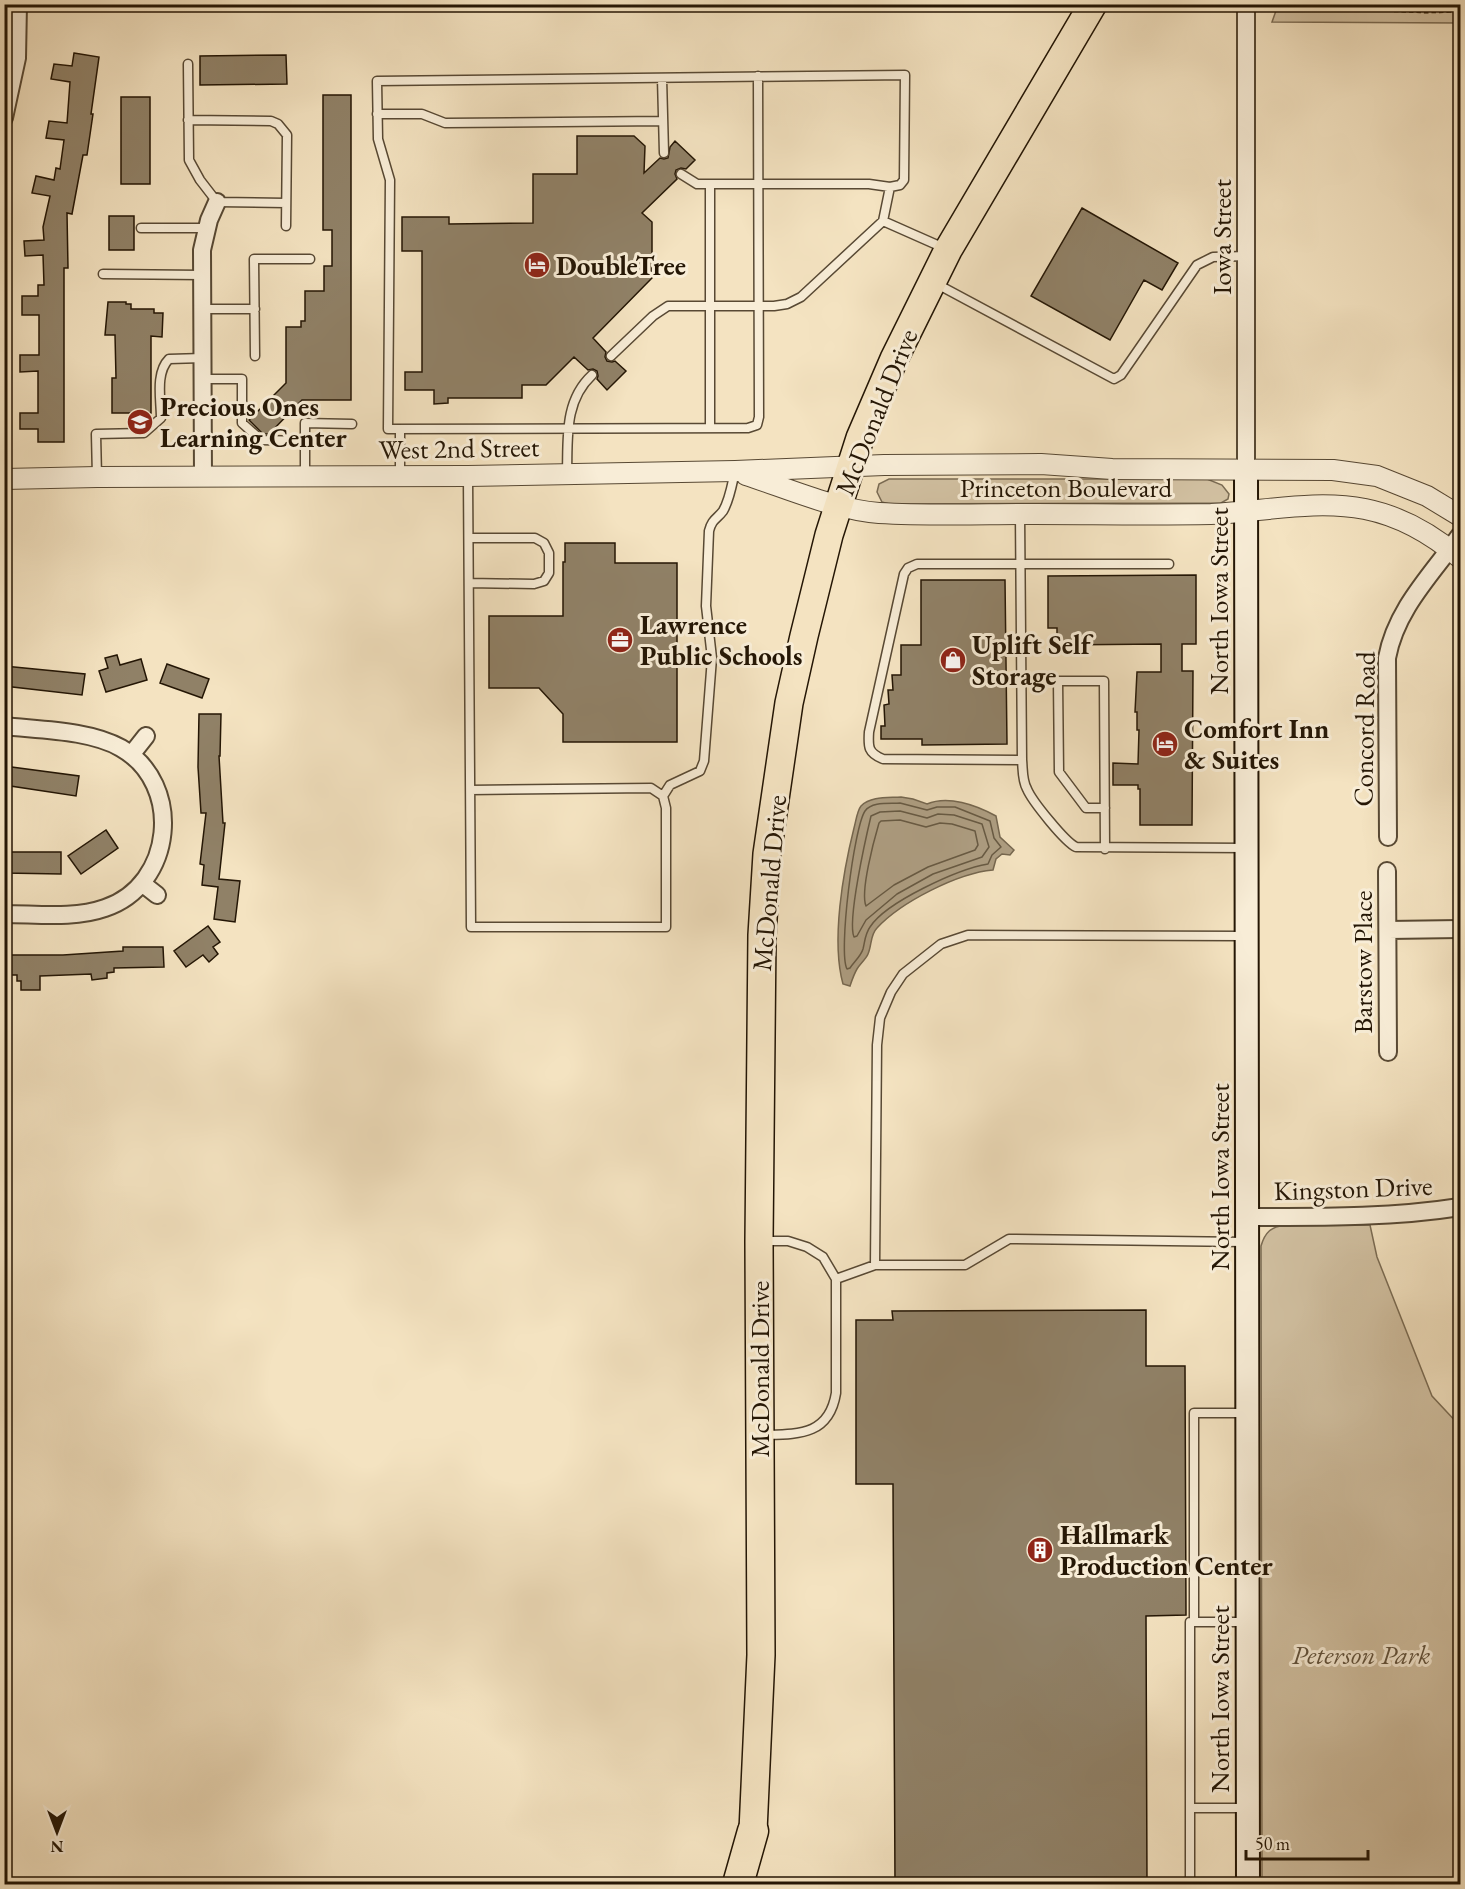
<svg xmlns="http://www.w3.org/2000/svg" width="1465" height="1889" viewBox="0 0 1465 1889" font-family="'EB Garamond',serif">
<rect width="100%" height="100%" fill="#f4e3c1"/>
<filter id="stains"><feTurbulence type="fractalNoise" baseFrequency=".00333" numOctaves="4"/><feColorMatrix values="0 0 0 0 .2 0 0 0 0 .09 0 0 0 0 .02 0 0 0 .5 -.17"/></filter>
<radialGradient id="worn" r=".72"><stop offset=".6" stop-color="#630" stop-opacity="0"/><stop offset="1" stop-color="#630" stop-opacity=".3"/></radialGradient>
<!-- green -->
<path fill="#d1c0a1" stroke="#7a6b53" stroke-width="1.5" d="M1278 5H1460V23L1272 22Z
M889 479H1207L1222 485 1229 494 1228 499 1221 503 889 504 882 502 877 492 879 484Z
M1285 1225H1370L1377 1257 1432 1396 1460 1426V1884H1262L1261 1246C1265 1232 1271 1227 1285 1225Z"/>
<!-- water -->
<path fill="#ad9d81" stroke="#76674f" stroke-width="1.5" d="M901 797 913 799 927 804C948 795 976 805 996 816L1000 837 1014 850 1010 855 1002 854 996 859 993 870C958 873 901 902 877 928 870 935 872 945 868 954 866 959 860 964 857 969 854 974 852 980 850 986L843 984C831 941 843 872 854 828 856 821 857 811 861 806 871 796 888 798 901 797Z"/>
<g fill="none" stroke-linecap="round" stroke-linejoin="round">
<!-- shore -->
<path stroke="#685a43" stroke-width="1.5" d="M900 803 927 810 937 807H955L990 821 994 838 1001 847 992 855 988 864C958 869 886 902 870 927 865 934 865 941 863 949 861 956 854 962 850 968L847 969C838 953 854 827 865 811 872 801 891 804 900 803Z
M900 811 927 818 938 814 954 815 982 824 989 847 982 857 933 874 897 894 866 920 857 936 854 937C847 921 866 837 871 816L880 812Z
M900 820 926 827 940 823 952 824 975 831 978 845 975 850 928 867 894 885 866 906C860 892 874 840 879 823L881 821Z"/>
</g>
<!-- building -->
<path fill="#908167" stroke="#241605" stroke-width="1.5" d="M74 53 99 57 91 114H93L87 155H83L72 214 67 213 68 268H64V442H38V429H20V413H38V371L20 372V355H39V315H22V296H38V285H44L43 255 25 256 24 241 44 240 43 227 50 196 32 193 36 176 54 180 56 168 60 169 64 140 46 138 49 121 67 123 70 82 51 79 54 64 72 66Z
M286 55 287 84 200 85V56Z
M323 95H351V400H302L269 434H263L249 420 286 383V327H301V321H305V291H324V266H332V230H323Z
M121 97H150V184H121Z
M577 136H634L645 146 644 173 660 158 664 159 668 158 670 147 675 141 695 160 686 169 681 168 676 170 675 174 677 179 642 213 652 222V278L593 338 606 352 605 357 607 361 612 362 615 361 626 371 607 390 597 379 598 376 597 371 593 369 588 370 574 357 546 385H522V398H448V403L434 404V390H405V372H422V251H402V217H449V224L533 223V174H577Z
M1082 208 1178 263 1162 290 1144 280 1110 340 1031 296Z
M109 216H134V250H109Z
M108 302H126V304H131V309H154V313H163L162 337 151 336V413H112V378H116L115 335H105Z
M565 543H615V563H677V742H563V714L539 688H489V616H563V562H565Z
M1196 575V644H1182V671H1193L1192 825H1140V789H1138V785H1113V763L1138 764 1139 730H1137V712H1135L1137 672H1161V644L1057 645V628H1048V576Z
M921 580H1005L1007 744 922 745V739H881V726H885L884 705 889 704 888 690H893L892 675H901V645H921Z
M117 655 120 665 141 659 147 680 106 692 99 671 108 668 105 658Z
M167 664 209 679 202 698 160 683Z
M4 666 85 674 82 695 4 686Z
M199 714H221L220 756H219L223 823H225L219 879 240 881 235 922 214 919 218 887 202 885 204 865 200 864 206 813H201L198 767Z
M4 766 79 776 76 796 4 785Z
M106 830 118 848 81 874 68 856Z
M4 852H61V874L4 873Z
M208 926 220 942 213 947 218 954 209 962 203 955 186 967 174 951Z
M123 947H163L164 967 114 968V972L107 973V978L92 980 91 974 40 976V990H21V981H17V975H4V955H63L123 951Z
M1146 1310V1366H1185L1186 1615 1146 1616 1147 1884H895L893 1484H856V1320H893L892 1311Z"/>
<g fill="none" stroke-linecap="round" stroke-linejoin="round">
<defs>
<path id="service" d="M188 64 189 160 200 180 217 202 286 203
M758 76 759 417 757 425 748 428 388 429 390 180 378 139 377 81 905 75 904 180 900 185 890 187 883 221
M662 78 664 153
M377 114H422L445 123 663 121
M188 120 271 121 278 124 287 135 286 226
M681 174 697 184H869L890 187
M710 184V428
M141 228H207
M103 274 202 275
M935 283 1114 379 1121 375 1197 265 1213 257 1247 256
M202 309H255
M255 356 254 259H310
M611 356 653 316 668 306H774L787 304 801 297 883 221 944 248
M203 379H242V423L261 440 305 441
M400 429V476
M567 473C568 438 564 401 592 375
M305 476V423L352 424
M97 477 96 434 144 433 161 418C161 400 155 373 169 359L203 358
M468 477 471 927H666V808L663 796 651 788 470 790
M1020 514 1022 760C1023 770 1022 780 1027 789 1032 801 1065 842 1076 847L1247 848
M469 538H535L544 543 549 553V573L544 581 534 584 469 583
M1021 681H1104L1105 849
M1058 681 1059 772 1086 808H1105
M1022 760 883 759C868 753 868 747 869 732L904 574 908 568 917 564H1169
M663 796 670 785 700 771 704 761 712 658 706 606 709 531C712 519 717 519 723 511 730 499 732 484 735 471
M761 1241H788L807 1247 823 1257 836 1279V1393C829 1436 798 1434 762 1435
M875 1265 877 1045 880 1018 891 992 903 974 941 944 968 935 1245 936
M836 1279 875 1265H965L1009 1239 1245 1242
M1194 1622V1413H1246
M1190 1808H1247
M1190 1884V1622H1246"/>
<path id="minor" d="M1246 4V469
M4 118 17 58 18 4
M203 477 202 250 209 220 217 202
M4 726C39 730 90 730 121 748 184 784 174 885 105 908 74 919 37 914 4 914
M131 755 146 736
M1388 837 1387 658C1396 609 1432 574 1460 535
M1387 871 1388 1052
M143 884 157 895
M1388 930 1460 929
M1248 1217C1319 1217 1390 1218 1460 1207"/>
<path id="tertiary" d="M746 475C786 488 837 510 879 513 931 516 982 514 1034 514 1093 514 1152 515 1211 514 1262 512 1314 499 1365 509 1400 516 1433 535 1460 558
M4 479 97 477 468 476 735 471 884 465 1041 464 1112 469 1333 470 1377 476 1427 496 1460 516"/>
<path id="secondary" d="M1246 469 1248 1884"/>
<path id="trunk" d="M753 1831 761 1655 759 1241 762 935 767 854 789 703 804 636 829 535 860 438 894 359 948 250 1093 4"/>
<path id="motorway" d="M738 1884 753 1831"/>
</defs>
<!-- service casing -->
<use href="#service" stroke="#584934" stroke-width="11"/>
<!-- minor casing -->
<use href="#minor" stroke="#584934" stroke-width="20"/>
<!-- tertiary casing -->
<use href="#tertiary" stroke="#584934" stroke-width="22"/>
<!-- secondary casing -->
<use href="#secondary" stroke="#241605" stroke-width="26"/>
<!-- trunk casing -->
<use href="#trunk" stroke="#241605" stroke-width="30"/>
<!-- motorway casing -->
<use href="#motorway" stroke="#241605" stroke-width="33"/>
<!-- path -->
<path stroke="#241605" stroke-width="3" stroke-dasharray="4.5 3" stroke-linecap="butt" d="M1327 4 1352 9 1427 12 1460 11"/>
<!-- service -->
<use href="#service" stroke="#f8edd7" stroke-width="8"/>
<!-- minor -->
<use href="#minor" stroke="#f8edd7" stroke-width="16"/>
<!-- tertiary -->
<use href="#tertiary" stroke="#f8edd7" stroke-width="20"/>
<!-- secondary -->
<use href="#secondary" stroke="#f8edd7" stroke-width="22"/>
<!-- trunk -->
<use href="#trunk" stroke="#f4e3c1" stroke-width="27"/>
<!-- motorway -->
<use href="#motorway" stroke="#f4e3c1" stroke-width="30"/>
</g>
<!-- icons -->
<defs>
<symbol id="hotel-disc" viewBox="-11 -11 22 22"><circle r="9.5" fill="#8f2418" stroke="#f8edd7"/><path d="M-6-4.5h1.5V1H6V5H4.5V3h-9V5H-6ZM-4 0a1.8 1.8 0 1 1 3.6 0ZM.5 0V-2.5h3Q6-2.5 6 0Z" fill="#fff"/></symbol>
<symbol id="school-disc" viewBox="-11 -11 22 22"><circle r="9.5" fill="#8f2418" stroke="#f8edd7"/><path d="M0-5L7-2L0 1L-7-2ZM-4 1L0 2.5L4 1V4Q0 6-4 4Z" fill="#fff"/></symbol>
<symbol id="office-disc" viewBox="-11 -11 22 22"><circle r="9.5" fill="#8f2418" stroke="#f8edd7"/><path d="M-6-3h4V-5.5h4V-3h4V5H-6ZM-1-4.5V-3h2v-1.5ZM-6 0V1H6V0Z" fill="#fff"/></symbol>
<symbol id="shop-disc" viewBox="-11 -11 22 22"><circle r="9.5" fill="#8f2418" stroke="#f8edd7"/><path d="M-5-2.5h2.3a2.7 3.5 0 0 1 5.4 0H5L5.5 6h-11ZM-1.5-2.5h3a1.5 2.3 0 0 0-3 0Z" fill="#fff"/></symbol>
<symbol id="building-disc" viewBox="-11 -11 22 22"><circle r="9.5" fill="#8f2418" stroke="#f8edd7"/><path d="M-4-6H4V6H1V3H-1V6H-4ZM-2.5-4.3h1.7v1.8h-1.7ZM.8-4.3h1.7v1.8H.8ZM-2.5-1h1.7V.8h-1.7ZM.8-1h1.7V.8H.8Z" fill="#fff"/></symbol>
</defs>
<g fill-rule="evenodd">
<use href="#hotel-disc" x="522" y="250" width="30" height="30"/>
<use href="#school-disc" x="125" y="407" width="30" height="30"/>
<use href="#office-disc" x="605" y="625" width="30" height="30"/>
<use href="#shop-disc" x="938" y="645" width="30" height="30"/>
<use href="#hotel-disc" x="1150" y="729" width="30" height="30"/>
<use href="#building-disc" x="1025" y="1535" width="30" height="30"/>
</g>
<g text-anchor="middle" dominant-baseline="central" stroke-width="6" stroke-linejoin="round" paint-order="stroke">
<!-- street labels -->
<g font-size="27" fill="#241605" stroke="#f8edd7">
<text transform="translate(1221 237) rotate(-90)">Iowa Street</text>
<text transform="translate(876 412) rotate(-68)">McDonald Drive</text>
<text transform="translate(459 448) rotate(-1)">West 2nd Street</text>
<text x="1066" y="487">Princeton Boulevard</text>
<text transform="translate(1218 601) rotate(-90)">North Iowa Street</text>
<text transform="translate(1364 729) rotate(-89)">Concord Road</text>
<text transform="translate(769 883) rotate(-85)">McDonald Drive</text>
<text transform="translate(1362 962) rotate(-90)">Barstow Place</text>
<text transform="translate(1219 1177) rotate(-90)">North Iowa Street</text>
<text transform="translate(1353 1188) rotate(-2)">Kingston Drive</text>
<text transform="translate(759 1369) rotate(-90)">McDonald Drive</text>
<text transform="translate(1219 1699) rotate(-90)">North Iowa Street</text>
</g>
<!-- poi labels -->
<g font-size="27" font-weight="bold" fill="#241605" stroke="#f8edd7" text-anchor="start">
<text x="556" y="265">DoubleTree</text>
<text x="160" y="406">Precious Ones<tspan x="160" dy="31">Learning Center</tspan></text>
<text x="640" y="624">Lawrence<tspan x="640" dy="31">Public Schools</tspan></text>
<text x="972" y="644">Uplift Self<tspan x="972" dy="31">Storage</tspan></text>
<text x="1184" y="728">Comfort Inn<tspan x="1184" dy="31">&amp; Suites</tspan></text>
<text x="1060" y="1534">Hallmark<tspan x="1060" dy="31">Production Center</tspan></text>
</g>
<!-- park labels -->
<g font-size="27" font-style="italic" fill="#61523c" stroke="#f8edd7">
<text x="1361" y="1654">Peterson Park</text>
</g>
</g>
<!-- margin -->
<rect width="1465" height="1889" fill="none" stroke="#f4e3c1" stroke-width="24"/>
<rect x="6" y="6" width="1453" height="1877" fill="none" stroke="#241605" stroke-width="3"/>
<rect x="12" y="12" width="1441" height="1865" fill="none" stroke="#241605" stroke-width="1.5"/>
<!-- north arrow -->
<g transform="translate(57 1832) rotate(180)" stroke="#f8edd7" stroke-width="4.5" paint-order="stroke">
<path d="M0-4.5L10 22L0 15L-10 22Z" fill="#241605"/>
<text y="-9" font-size="16" font-weight="bold" text-anchor="middle" fill="#241605">N</text>
</g>
<!-- scale -->
<path d="M1246 1850v9h122v-9" fill="none" stroke="#241605" stroke-width="3"/>
<text x="1255" y="1850" font-size="18" fill="#241605" stroke="#f8edd7" stroke-width="4.5" paint-order="stroke">50 m</text>
<rect width="100%" height="100%" filter="url(#stains)"/>
<rect width="100%" height="100%" fill="url(#worn)"/>
</svg>
